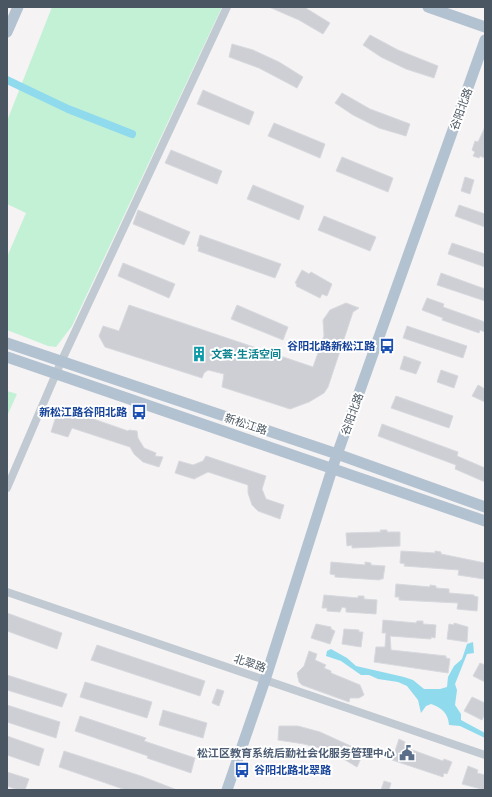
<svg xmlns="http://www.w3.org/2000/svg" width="492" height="797" viewBox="0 0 492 797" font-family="'IBM Plex Sans','Noto Sans SC',sans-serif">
<rect width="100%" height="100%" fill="#f5f3f3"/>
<!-- green -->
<path fill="#c3f1d5" d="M52 7H222L72 326 56 347 48 346 7 330V257L26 213 7 204V121Z
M7 391 17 394 7 416Z"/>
<!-- water -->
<path fill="#90daee" d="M473 642 474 653 467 654 455 684 457 690 455 705 461 714V720L485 733V738L460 726 449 725C448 713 442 708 431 704L426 706 421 713 418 700 407 686 398 682 378 679 369 675H361L341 661 326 656 327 651 331 649 347 658 356 666 404 677 413 680 424 689H440L447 687 448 677 454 666 462 659 467 644Z"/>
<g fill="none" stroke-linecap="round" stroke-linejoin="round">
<!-- canal -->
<path stroke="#90daee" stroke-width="8" d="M7 80 68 109 132 134"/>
</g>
<!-- building -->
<path fill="#cdcfd5" stroke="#d7d9de" d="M269 7H304L330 23 323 34 299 20Z
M370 35 398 50 438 66 434 78 406 69 381 57 363 45Z
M232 44 253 50 279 62 303 77 297 88 259 68 229 57Z
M203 90 254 112 249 125 197 104Z
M342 93 370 109 410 124 406 136 379 128 353 115 335 103Z
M274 123 325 144 320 158 268 136Z
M485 127V158L480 156 479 158 473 156 475 152 472 150 475 141 478 142Z
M171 150 222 171 217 184 165 163Z
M342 157 393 178 388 192 336 171Z
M465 177 474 180 470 194 461 191Z
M253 185 304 206 299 220 247 199Z
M459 205 485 214V227L455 216Z
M138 210 190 232 184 245 133 224Z
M324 216 376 237 370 251 318 230Z
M200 235 281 264 275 278 198 251 199 247 197 246Z
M452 243 485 254V267L448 254Z
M123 263 175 284 169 298 118 276Z
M302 270 309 274 311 272 332 284 327 296 322 294 320 298 296 286 297 284 295 283Z
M441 273 485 289V301L437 285Z
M427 298 444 304 443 307 485 322V332L480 330 479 333 442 320 443 318 422 310Z
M346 303 359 308 353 312 328 387 324 393 309 402 290 409 222 387 224 374 208 370 204 373 202 378 105 347 99 336 103 326 119 331 129 305 313 367 324 336 323 320 330 310Z
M237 305 288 327 283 340 231 319Z
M407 326 467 346 463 358 403 338Z
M404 356 421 362 416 374 400 369Z
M441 370 458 376 454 388 437 382Z
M478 385 485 389V402L472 396Z
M396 396 453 416 449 428 391 408Z
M59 407 128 431 129 430 137 431 138 438 144 448 156 453 155 456 163 457 159 467 143 462 134 454 130 447 72 428 68 437 51 432Z
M382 424 458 452 457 456 485 468V482L455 469 456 465 378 436Z
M206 456 266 476 262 489 266 499 284 505 280 519 258 511 252 505 248 493V485L208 472 194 479 175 473 179 461 193 465 203 461Z
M380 530H387V532H400V546L352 548V545L347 546 346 533 381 532Z
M401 551 435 553V551L441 552V554L485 563 484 579 458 575 459 570 404 566 405 564 400 563Z
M331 562 365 565V562L371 563V565L385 566 383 579H380V580L335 577V575L330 574Z
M396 584 430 587V585L436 586V588L449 589V593L474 595V596L478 597 477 611 457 609 458 603 399 600V597H395Z
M324 595 358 598V596H364V599L377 600 376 614 346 612V608L342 607 340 612 327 611V608H322Z
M7 613 62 633 57 649 7 631Z
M383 620 416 623 417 621H423V624L436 625 435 638 431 637V639L390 636 391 650 446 656V658L450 659 448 673 374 662 376 647H385L386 633H382Z
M454 623 468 627 467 642 447 639 449 624 454 625Z
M316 624 331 627V629L335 631 330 644 311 638Z
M344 629 359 630V632H363L361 647 342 644Z
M97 645 205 681 200 696 91 660Z
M309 651 317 654 315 660 326 665 324 668 331 671V673L360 685 364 695 359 698H350L349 702 302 685 299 682 297 673 304 666Z
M480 663 485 665V682L473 676Z
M7 675 67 694 62 707 7 690Z
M85 682 152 702 147 718 80 697Z
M217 689 224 691 219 706 212 703Z
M472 697 485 703V714L482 720 464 711Z
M7 705 60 722 56 738 7 722Z
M163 710 207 723 203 738 159 725Z
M80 716 146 738 144 741 195 758 191 773 147 758 148 756 75 731Z
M279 726H298L320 732 364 752 357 767 330 751 304 744 278 740Z
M7 736 44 749 39 766 7 755Z
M399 739 405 742 404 747 443 761 444 759 452 762 447 774 444 773 443 777 392 760Z
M64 751 141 776 177 790H126L59 767Z
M468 766 478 770 477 773 485 775V790L462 784Z
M7 772 29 779 25 790H18L7 786Z
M384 781 391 783 389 790H381Z"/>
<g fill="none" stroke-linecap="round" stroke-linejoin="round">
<!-- minor -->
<path stroke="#c1cad2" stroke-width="8" d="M7 488 61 362 227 7
M7 592 485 755"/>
<!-- major -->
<path stroke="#b3c2d1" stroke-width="11" d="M428 7 485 27
M7 32 18 7
M7 343 337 454 485 507
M7 357 485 521
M227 790 265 680 334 463 485 40"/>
</g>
<!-- icons -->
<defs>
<symbol id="bus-bare" viewBox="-9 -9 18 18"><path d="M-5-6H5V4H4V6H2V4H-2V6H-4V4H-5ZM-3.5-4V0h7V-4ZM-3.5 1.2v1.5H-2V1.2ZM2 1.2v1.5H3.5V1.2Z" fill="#1a4fb4" stroke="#fff" stroke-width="2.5" paint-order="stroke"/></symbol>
<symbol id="building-bare" viewBox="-9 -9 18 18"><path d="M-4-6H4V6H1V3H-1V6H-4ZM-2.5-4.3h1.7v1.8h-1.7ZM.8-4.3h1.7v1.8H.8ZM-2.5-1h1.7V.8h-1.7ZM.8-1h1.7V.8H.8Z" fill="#0f9aa8" stroke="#fff" stroke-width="2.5" paint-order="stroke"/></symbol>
<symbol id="civic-bare" viewBox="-9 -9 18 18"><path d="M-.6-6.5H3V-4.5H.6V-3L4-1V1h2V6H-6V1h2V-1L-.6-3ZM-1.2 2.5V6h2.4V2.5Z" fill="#5c6f8a" stroke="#fff" stroke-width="2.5" paint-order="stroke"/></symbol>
</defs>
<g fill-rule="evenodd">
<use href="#bus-bare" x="376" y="335" width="22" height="22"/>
<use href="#building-bare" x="188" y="343" width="22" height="22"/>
<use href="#bus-bare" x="128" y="401" width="22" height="22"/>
<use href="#civic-bare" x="396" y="742" width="22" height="22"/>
<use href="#bus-bare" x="231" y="759" width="22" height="22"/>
</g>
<g text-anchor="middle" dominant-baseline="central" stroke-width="4" stroke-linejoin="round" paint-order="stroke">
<!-- street labels -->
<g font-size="11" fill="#4a5661" stroke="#fff">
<text transform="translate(461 109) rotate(-70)">谷阳北路</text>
<text transform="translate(352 414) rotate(-70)">谷阳北路</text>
<text transform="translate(246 424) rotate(18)">新松江路</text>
<text transform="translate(250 663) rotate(19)">北翠路</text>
</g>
<!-- transit labels -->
<g font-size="11" font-weight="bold" fill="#164399" stroke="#fff" text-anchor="end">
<text x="375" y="346">谷阳北路新松江路</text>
<text x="127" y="412">新松江路谷阳北路</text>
<text x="254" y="770" text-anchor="start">谷阳北路北翠路</text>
</g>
<!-- culture labels -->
<g font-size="11" font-weight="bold" fill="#0d838f" stroke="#fff" text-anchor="start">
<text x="211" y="354">文荟·生活空间</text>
</g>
<!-- service labels -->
<g font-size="11" font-weight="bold" fill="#4e5e75" stroke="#fff" text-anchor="end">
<text x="395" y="753">松江区教育系统后勤社会化服务管理中心</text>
</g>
</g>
<!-- border -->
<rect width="492" height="797" fill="none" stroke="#4a5661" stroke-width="16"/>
</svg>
